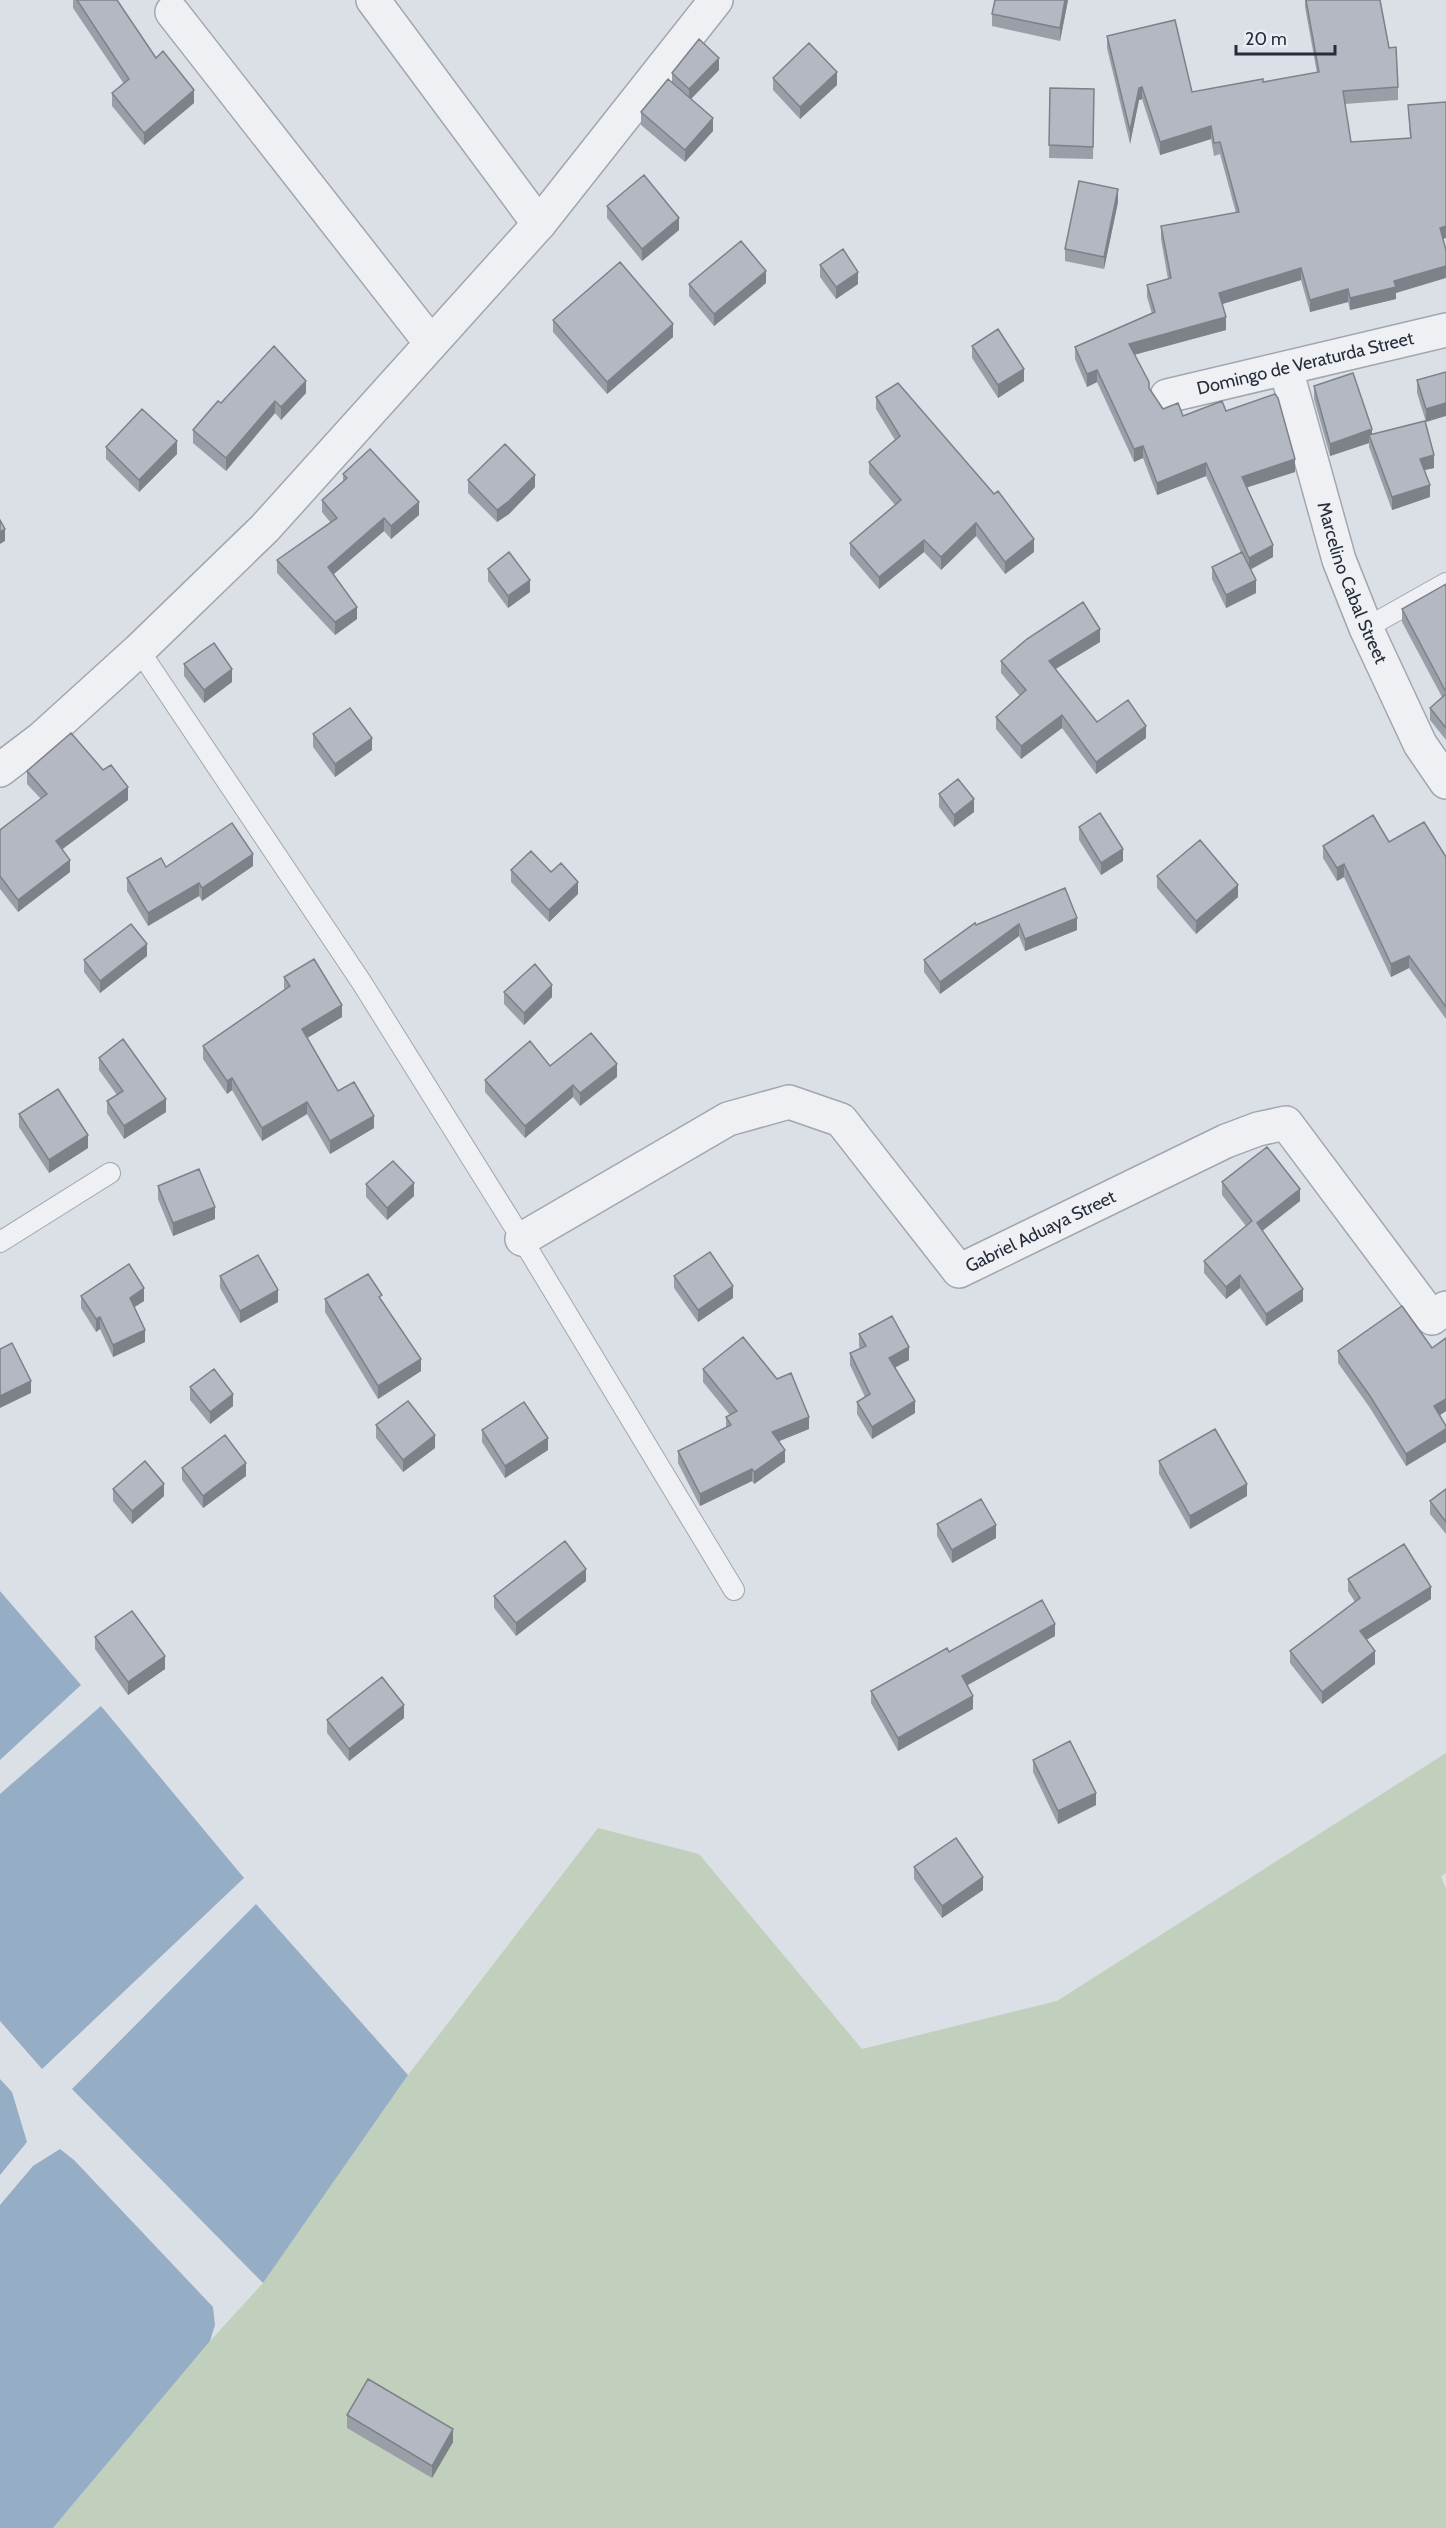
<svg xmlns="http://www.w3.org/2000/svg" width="1446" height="2528" viewBox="0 0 1446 2528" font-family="Cabin,sans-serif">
<rect width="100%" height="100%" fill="#dbdfe6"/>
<!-- green -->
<path fill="#c1d0bc" d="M1446 1753V1873L1441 1876 1446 1889V2528H53L210 2341 263 2283 408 2075 598 1828 699 1854 862 2049 1057 2001Z"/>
<!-- water -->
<path fill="#96adc6" d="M0 1591 81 1685 0 1760Z
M101 1706 244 1878 42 2069 0 2021V1794Z
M256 1904 408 2075 263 2283 72 2089Z
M0 2079 12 2092 27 2142 0 2175Z
M60 2149 74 2160 213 2307 215 2325 210 2341 53 2528H0V2205L33 2166Z"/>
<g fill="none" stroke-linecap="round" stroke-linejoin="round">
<defs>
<path id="service" d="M1366 628 1446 583
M139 650 362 983 522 1239 734 1590
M0 1242 110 1173"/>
<g id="minor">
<path d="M373 0 539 224"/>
<path d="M172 12 431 343"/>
<path id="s1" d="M1286 369 1339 560 1366 628 1420 744 1446 782"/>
<path id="s2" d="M1167 396 1446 330"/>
<path d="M0 770 42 738 139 650 265 528 539 224 716 0"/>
<path id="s3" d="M522 1239 728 1119 789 1102 841 1120 959 1271 1226 1141 1258 1129 1286 1123 1432 1318 1446 1308"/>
</g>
</defs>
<!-- service casing -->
<use href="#service" stroke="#a1a6af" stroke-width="22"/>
<!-- minor casing -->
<use href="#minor" stroke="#a1a6af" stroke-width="36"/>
<!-- service -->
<use href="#service" stroke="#eef0f4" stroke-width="20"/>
<!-- minor -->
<use href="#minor" stroke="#eef0f4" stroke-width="33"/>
</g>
<!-- wall -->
<path fill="#9a9ea7" d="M73 0H117L156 58 194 103 144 145 112 106V93L124 84 73 8Z
M995 0H1068L1060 41 992 26V14Z
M1305 0H1380L1389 48 1398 87V100L1345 104 1351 142 1410 138 1408 105 1443 239 1396 293V299L1350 310 1348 302 1310 312 1301 280 1222 304 1226 330 1134 355 1149 388 1163 409 1183 416 1226 411 1295 472 1247 487 1273 557 1250 570 1256 593 1226 608 1212 579V567L1241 553 1206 476 1157 495 1143 458 1134 462 1097 382 1087 387 1075 359V347L1152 314 1147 297V285L1168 279 1161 239V226L1236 213 1220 154 1214 156 1211 139 1160 155 1142 99 1139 100 1130 144 1107 48V36L1192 92 1263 82 1317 73 1305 7Z
M719 70 691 99 713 131 685 162 641 125V112L672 83V73Z
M773 78 837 85 800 119 773 90Z
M1050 88 1094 89 1093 159 1049 158Z
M1118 202 1104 269 1065 261V249Z
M607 206 679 230 642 261 607 218Z
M820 265 858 284 836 299 820 277Z
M766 283 714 326 689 296V284Z
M553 320 673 337 607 394 553 332Z
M972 346 1024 381 998 398 972 358Z
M1446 372 1426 422 1417 393V380Z
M1314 386 1372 434 1434 468 1424 470 1430 497 1392 510 1369 447V443L1330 456 1314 399Z
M306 393 281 420 275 413 226 471 193 443V430L221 403Z
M876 397 1034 552 1005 574 976 536 941 570 924 552 879 589 850 555V543L895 505 869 474V462L895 440 876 409Z
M106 447 177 454 139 492 106 459Z
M343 474 419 515 391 539 384 531 334 574 357 619 335 635 277 573V560L330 522 322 512V500L343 482Z
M468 480 535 487 509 514 497 522 468 493Z
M488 569 530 592 508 608 488 581Z
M1446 584V740L1430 720V708L1442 697 1402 622V609Z
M1100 642 1055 669 1097 722 1146 738 1096 774 1062 728 1021 759 996 729V717L1020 696 1001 673V661Z
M184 664 232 682 204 703 184 676Z
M313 734 372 750 335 777 313 747Z
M27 771 128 800 62 849 70 872 18 912 0 889V830L41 799 27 784Z
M939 794 974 812 954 827 939 807Z
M1079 827 1123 861 1101 875 1079 840Z
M1389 842 1446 857V1019L1409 968 1391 977 1344 877 1337 881 1323 858V846Z
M253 866 202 901 199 896 148 926 127 891V878L166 867Z
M511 870 551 872 578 894 549 922 511 882Z
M1157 876 1238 897 1196 934 1157 888Z
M1065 888 1077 930 1025 951 1019 936 940 994 924 972V960L976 925Z
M147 956 100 993 84 972V960Z
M284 977 342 1017 307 1038 338 1091 374 1128 330 1154 307 1114 262 1141 232 1090 227 1094 203 1059V1046L284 990Z
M504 992 552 997 524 1025 504 1004Z
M99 1058 166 1112 124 1139 107 1113V1101L117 1095 99 1070Z
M550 1066 617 1077 580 1106 573 1097 525 1138 485 1092V1080Z
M19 1114 88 1148 49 1173 19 1127Z
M1222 1182 1300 1201 1262 1231 1303 1301 1266 1326 1240 1288 1226 1299 1204 1273V1261L1246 1226 1222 1195Z
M366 1184 414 1196 387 1220 366 1197Z
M158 1186 215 1219 173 1236 158 1199Z
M220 1276 278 1302 240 1323 220 1288Z
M674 1276 733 1298 698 1322 674 1288Z
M81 1296 144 1301 134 1307 145 1342 113 1357 100 1329 96 1332 81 1308Z
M325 1299 382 1300 421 1371 378 1399 325 1312Z
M859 1334 909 1360 895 1367 915 1413 872 1439 857 1414V1402L865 1397 850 1365V1353L860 1348 859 1347Z
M1446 1338V1411L1440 1415 1446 1426V1442L1406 1466 1370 1408 1338 1363V1351L1432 1348Z
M703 1369 809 1429 779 1441 785 1462 754 1484 752 1481 700 1506 678 1463V1451L726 1428V1417L730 1415 703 1382Z
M190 1387 233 1406 210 1424 190 1400Z
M376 1425 435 1448 403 1472 376 1438Z
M482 1430 548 1450 505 1478 482 1442Z
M1159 1461 1247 1496 1190 1529 1159 1474Z
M182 1468 246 1476 203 1508 182 1480Z
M113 1489 164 1496 132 1524 113 1501Z
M1446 1489V1534L1430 1514V1501Z
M937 1524 996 1538 952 1563 937 1536Z
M1348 1579 1431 1599 1366 1640 1375 1664 1322 1704 1290 1663V1651L1355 1602 1348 1591Z
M586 1581 516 1636 494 1608V1596Z
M1055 1636 968 1685 973 1709 898 1751 871 1703V1691L949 1652Z
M95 1637 165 1669 128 1695 95 1649Z
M404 1718 349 1761 327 1733V1720Z
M1033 1760 1096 1805 1058 1824 1033 1772Z
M914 1867 983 1890 942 1918 914 1879Z
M347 2415 453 2442 432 2478 347 2428Z"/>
<!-- shaded-wall -->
<path fill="#7d8188" d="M1065 0H1068L1060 41V28Z
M719 58V70L689 101V89Z
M837 72V85L800 119V107Z
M1142 87V99L1139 100 1130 144V131L1139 88Z
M194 90V103L144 145V133Z
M713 118V131L685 162V150Z
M1211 126V139L1160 155V142Z
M1118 189V202L1104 269V257Z
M679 218V230L642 261V249Z
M1446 226V238L1440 240V228Z
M1446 266V278L1396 293V299L1350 310V298L1394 281Z
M1301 268V280L1219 305V293Z
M766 271V283L714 326V314Z
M858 272V284L836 299V287Z
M1348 289V302L1310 312V300Z
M1226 317V330L1129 356V344Z
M673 324V337L607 394V382Z
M1024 369V381L998 398V385Z
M1097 370V382L1087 387V374Z
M306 381V393L281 420V407Z
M275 401V413L226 471V458Z
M1446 403V416L1426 422V409Z
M1372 429V441L1369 435V443L1330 456V444Z
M177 441V454L139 492V480Z
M1143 446V458L1134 462V449Z
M1434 455V468L1420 471V459Z
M1295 459V472L1242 489V477Z
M1206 463V476L1157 495V483Z
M535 475V487L509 514 497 522V510Z
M1430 485V497L1392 510V497Z
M419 502V515L391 539V526Z
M384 518V531L328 579V567Z
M976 523V536L941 570V557Z
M5 529V541L0 544V532Z
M1034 539V552L1005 574V562Z
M924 540V552L879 589V577Z
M1273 545V557L1249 570V558Z
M530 580V592L508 608V596Z
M1256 580V593L1226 608V595Z
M357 607V619L335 635V622Z
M1100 629V642L1049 673V661Z
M232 669V682L204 703V690Z
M1062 715V728L1021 759V746Z
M1146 726V738L1096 774V762Z
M372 738V750L335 777V764Z
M128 787V800L56 854V841Z
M974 799V812L954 827V815Z
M1123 849V861L1101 875V863Z
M253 854V866L202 901V888Z
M70 860V872L18 912V900Z
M1344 864V877L1337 881V868Z
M578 882V894L549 922V910Z
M199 883V896L148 926V913Z
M1238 885V897L1196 934V921Z
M1077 918V930L1025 951V939Z
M1019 924V936L940 994V982Z
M147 944V956L100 993V981Z
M1409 956V968L1391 977V964Z
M552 985V997L524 1025V1013Z
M342 1005V1017L302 1041V1029Z
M617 1064V1077L580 1106V1093Z
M232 1078V1090L227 1094V1081Z
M573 1085V1097L525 1138V1126Z
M166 1099V1112L124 1139V1126Z
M307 1102V1114L262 1141V1128Z
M374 1116V1128L330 1154V1141Z
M88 1135V1148L49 1173V1160Z
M414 1183V1196L387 1220V1208Z
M1300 1189V1201L1257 1235V1223Z
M215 1207V1219L173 1236V1223Z
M1240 1275V1288L1226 1299V1287Z
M733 1286V1298L698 1322V1310Z
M144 1288V1301L130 1310V1298Z
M1303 1289V1301L1266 1326V1314Z
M278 1290V1302L240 1323V1311Z
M100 1317V1329L96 1332V1319Z
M145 1330V1342L113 1357V1345Z
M909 1347V1360L889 1371V1358Z
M421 1359V1371L378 1399V1386Z
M31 1381V1393L0 1408V1396Z
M233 1394V1406L210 1424V1412Z
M1446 1399V1411L1434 1419V1406Z
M915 1401V1413L872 1439V1427Z
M809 1417V1429L772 1444V1432Z
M1446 1429V1442L1406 1466V1454Z
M435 1435V1448L403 1472V1460Z
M548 1438V1450L505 1478V1466Z
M785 1450V1462L754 1484V1472Z
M246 1463V1476L203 1508V1496Z
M752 1469V1481L700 1506V1494Z
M164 1484V1496L132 1524V1511Z
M1247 1484V1496L1190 1529V1516Z
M996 1525V1538L952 1563V1550Z
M586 1569V1581L516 1636V1623Z
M1431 1587V1599L1360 1644V1631Z
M1055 1624V1636L962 1688V1676Z
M1375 1651V1664L1322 1704V1692Z
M165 1656V1669L128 1695V1682Z
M973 1696V1709L898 1751V1738Z
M404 1705V1718L349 1761V1749Z
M1096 1793V1805L1058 1824V1811Z
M983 1877V1890L942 1918V1906Z
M453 2429V2442L432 2478V2466Z"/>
<!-- building -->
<path fill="#b3b8c2" stroke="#7d8188" stroke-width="1.5" d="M77 0H117L156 58 163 51 194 90 144 133 112 93 129 79Z
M995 0H1065L1060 28 992 14Z
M1306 0H1380L1389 48 1396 47 1398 87 1343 91 1351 142 1411 138 1408 105 1446 102V226L1440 228 1446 250V266L1394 281 1396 287 1350 298 1348 289 1310 300 1301 268 1219 293 1226 317 1129 344 1149 382V388L1163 409 1178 403 1183 416 1222 401 1226 411 1275 394 1278 398 1295 459 1242 477 1273 545 1249 558 1206 463 1157 483 1143 446 1134 449 1097 370 1087 374 1075 347 1155 312 1147 285 1171 278 1161 226 1239 212 1220 142 1214 143 1211 126 1160 142 1142 87 1139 88 1130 131 1107 36 1175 20 1192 92 1263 79V82L1319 72Z
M699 39 719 58 689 89 672 73Z
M809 43 837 72 800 107 773 78Z
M668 79 713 118 685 150 641 112Z
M1050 88 1094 89 1093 147 1049 145Z
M644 175 679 218 642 249 607 206Z
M1079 181 1118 189 1104 257 1065 249Z
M741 241 766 271 714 314 689 284Z
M843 249 858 272 836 287 820 265Z
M620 262 673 324 607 382 553 320Z
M998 329 1024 369 998 385 972 346Z
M274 346 306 381 281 407 275 401 226 458 193 430 218 401 221 403Z
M1446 372V403L1426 409 1417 380Z
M1353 373 1372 429 1330 444 1314 386Z
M898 383 994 494 998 491 1034 539 1005 562 976 523 941 557 924 540 879 577 850 543 901 500 869 462 900 436 876 397Z
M142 409 177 441 139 480 106 447Z
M1425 421 1434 455 1420 459 1430 485 1392 497 1369 435Z
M505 444 535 475 509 501 497 510 468 480Z
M370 449 419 502 391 526 384 518 328 567 357 607 335 622 277 560 337 518 322 500 347 478 343 474Z
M0 520 5 529 0 532Z
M509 552 530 580 508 596 488 569Z
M1242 552 1256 580 1226 595 1212 567Z
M1446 584V692L1402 609Z
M1083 602 1100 629 1049 661 1097 722 1128 700 1146 726 1096 762 1062 715 1021 746 996 717 1026 690 1001 661 1027 639Z
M214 643 232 669 204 690 184 664Z
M1446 694V728L1430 708Z
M350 708 372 738 335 764 313 734Z
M71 733 103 770 111 765 128 787 56 841 70 860 18 900 0 876V830L47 794 27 771Z
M958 779 974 799 954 815 939 794Z
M1100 813 1123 849 1101 863 1079 827Z
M1373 815 1389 842 1424 822 1446 857V1007L1409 956 1391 964 1344 864 1337 868 1323 846Z
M232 823 253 854 202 888 199 883 148 913 127 878 161 858 166 867Z
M1200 840 1238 885 1196 921 1157 876Z
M531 851 551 872 561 863 578 882 549 910 511 870Z
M1065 888 1077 918 1025 939 1019 924 940 982 924 960 975 923 976 925Z
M131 924 147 944 100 981 84 960Z
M314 959 342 1005 302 1029 338 1091 354 1082 374 1116 330 1141 307 1102 262 1128 232 1078 227 1081 203 1046 290 986 284 977Z
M535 964 552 985 524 1013 504 992Z
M591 1033 617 1064 580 1093 573 1085 525 1126 485 1080 530 1041 550 1066Z
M123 1039 166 1099 124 1126 107 1101 123 1091 99 1058Z
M58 1089 88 1135 49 1160 19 1114Z
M1267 1147 1300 1189 1257 1223 1303 1289 1266 1314 1240 1275 1226 1287 1204 1261 1252 1221 1222 1182Z
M393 1161 414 1183 387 1208 366 1184Z
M199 1169 215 1207 173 1223 158 1186Z
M710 1252 733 1286 698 1310 674 1276Z
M258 1255 278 1290 240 1311 220 1276Z
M129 1264 144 1288 130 1298 145 1330 113 1345 100 1317 96 1319 81 1296Z
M368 1274 382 1295 379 1297 421 1359 378 1386 325 1299Z
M1402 1306 1432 1348 1446 1338V1399L1434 1406 1446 1426V1429L1406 1454 1370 1396 1338 1351Z
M892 1316 909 1347 889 1358 915 1401 872 1427 857 1402 870 1394 850 1353 866 1346 859 1334Z
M743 1337 777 1379 791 1373 809 1417 772 1432 785 1450 754 1472 752 1469 700 1494 678 1451 731 1425 726 1417 737 1411 703 1369Z
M12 1343 31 1381 0 1396V1349Z
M214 1369 233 1394 210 1412 190 1387Z
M408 1401 435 1435 403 1460 376 1425Z
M524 1402 548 1438 505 1466 482 1430Z
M1215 1429 1247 1484 1190 1516 1159 1461Z
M225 1435 246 1463 203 1496 182 1468Z
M145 1461 164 1484 132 1511 113 1489Z
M1446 1489V1522L1430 1501Z
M981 1499 996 1525 952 1550 937 1524Z
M565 1541 586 1569 516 1623 494 1596Z
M1404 1544 1431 1587 1360 1631 1375 1651 1322 1692 1290 1651 1360 1598 1348 1579Z
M1042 1600 1055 1624 962 1676 973 1696 898 1738 871 1691 947 1648 949 1652Z
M132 1611 165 1656 128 1682 95 1637Z
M382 1677 404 1705 349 1749 327 1720Z
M1070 1741 1096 1793 1058 1811 1033 1760Z
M956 1838 983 1877 942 1906 914 1867Z
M368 2379 453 2429 432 2466 347 2415Z"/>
<g text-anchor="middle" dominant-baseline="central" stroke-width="4.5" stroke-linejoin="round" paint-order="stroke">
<!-- street labels -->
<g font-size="18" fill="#252d3b" stroke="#eaeef4">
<text stroke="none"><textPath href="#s2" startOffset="142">Domingo de Veraturda Street</textPath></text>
<text stroke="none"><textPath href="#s1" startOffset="224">Marcelino Cabal Street</textPath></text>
<text stroke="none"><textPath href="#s3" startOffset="639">Gabriel Aduaya Street</textPath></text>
</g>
</g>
<!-- scale -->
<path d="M1236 45v9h99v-9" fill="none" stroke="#252d3b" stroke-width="3"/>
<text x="1245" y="45" font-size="18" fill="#252d3b" stroke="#eaeef4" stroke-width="4.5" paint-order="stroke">20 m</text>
</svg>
